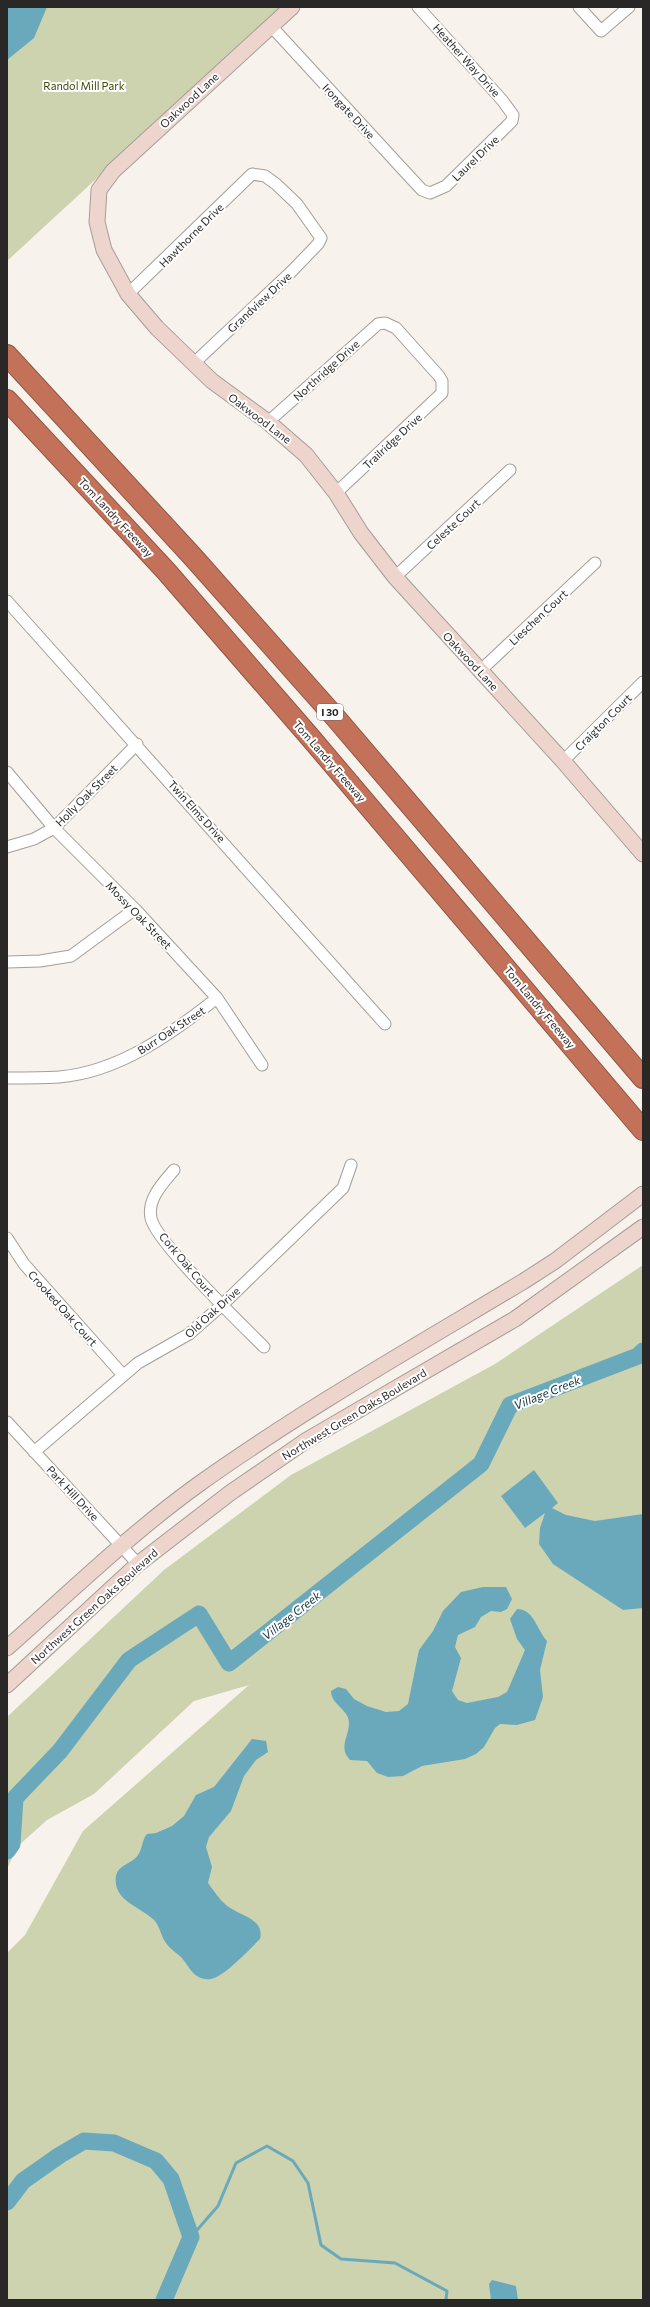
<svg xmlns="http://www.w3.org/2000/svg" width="650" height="2307" viewBox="0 0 650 2307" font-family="Commissioner,sans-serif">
<rect width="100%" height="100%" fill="#f7f2eb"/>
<!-- green -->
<path fill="#ccd3ae" d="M7 7H283L7 261Z
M643 1265V2300H7V1953L25 1935 83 1831 249 1685 194 1701 94 1794 47 1820 17 1847 7 1869V1717L164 1570 291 1475 495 1364Z"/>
<!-- water -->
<path fill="#6aa9bc" d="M7 7H47L34 38 7 60Z
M534 1470 558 1503 552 1508 566 1515 595 1521 643 1514V1608L623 1610 553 1564 539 1544 540 1528 545 1513 525 1528 501 1496Z
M483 1587H506L512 1599 507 1609 501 1612 491 1611 481 1617 475 1627 458 1635 455 1647 461 1658 452 1691 458 1700 467 1703 498 1697 507 1692 525 1650 517 1639 510 1619 517 1609C534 1609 537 1630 547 1641L540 1670 543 1697 535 1720 517 1725 500 1724 495 1728 484 1747 476 1754 465 1759 422 1766 403 1776 388 1777 377 1773 367 1761 350 1760C338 1747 349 1737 349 1723 349 1709 331 1705 331 1691L338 1687 346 1689 354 1699 367 1706 386 1712 399 1711 408 1704 419 1650 433 1631 443 1611 461 1592Z
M252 1739 266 1741 268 1752 256 1760 244 1776 231 1811 209 1837 206 1847 212 1867 208 1883C214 1891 219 1899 226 1905 239 1916 265 1918 260 1939 249 1950 225 1976 211 1979 194 1981 190 1967 181 1957 175 1952 168 1947 164 1940 161 1934 159 1926 155 1921 144 1909 118 1902 116 1884 113 1864 131 1866 138 1855 143 1848 142 1839 147 1834L156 1833 172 1826 184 1816 196 1795 214 1787Z
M492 2280 516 2286 518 2300H491L489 2284Z"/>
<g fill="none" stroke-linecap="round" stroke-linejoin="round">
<!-- stream -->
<path stroke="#6aa9bc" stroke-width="3" d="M191 2237 218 2206 236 2163 267 2146 293 2161 308 2183 321 2245 341 2259 395 2263 447 2291 446 2300"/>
<!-- river -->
<path stroke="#6aa9bc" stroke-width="17" d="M7 1851 12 1844 15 1798 60 1751 129 1660 199 1614 229 1663 481 1464 510 1405 638 1356 643 1351
M7 2202 23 2181 60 2155 84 2141 114 2143 156 2161 171 2179 191 2237 164 2300"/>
<defs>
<path id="street" d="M579 7 601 31 629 7
M271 26 408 175 422 190 430 193 446 186 508 125 512 121 513 115 502 100 418 7
M128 294 252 174 265 176 276 184 297 204 321 238 318 244 292 271 193 364
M268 422 378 324 385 323 396 328 439 376 442 381V393L336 493
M395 577 510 470
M7 601 385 1024
M481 670 595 563
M563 761 643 682
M7 772 54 828 135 909 217 998 262 1065
M7 847 34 839 54 828 137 744
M7 962 40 961 71 956 135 909
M7 1078C24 1078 42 1078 59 1077 119 1072 171 1034 217 998
M174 1170C163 1183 147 1199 151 1218 155 1241 243 1326 264 1347
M7 1238 24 1264 123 1375
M7 1422 138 1564
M34 1452 138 1363 189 1334 222 1305 343 1188 351 1165"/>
<path id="secondary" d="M292 7 113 171 99 190 97 222 104 250 128 294 157 328 212 381 268 422 306 455 336 493 361 533 395 577 563 761 643 854
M7 1648C70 1592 131 1533 199 1484 303 1410 414 1347 524 1281L555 1261 643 1194
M7 1685 138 1564 230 1493 307 1440 515 1319 643 1227"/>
<path id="highway" d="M7 355 193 557 335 717 643 1078
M7 400 166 571 309 736 643 1130"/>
</defs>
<!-- street casing -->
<use href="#street" stroke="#a39e98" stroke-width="13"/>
<!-- secondary casing -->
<use href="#secondary" stroke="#a39e98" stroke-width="17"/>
<!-- highway casing -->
<use href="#highway" stroke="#8e5747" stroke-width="22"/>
<!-- street -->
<use href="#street" stroke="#fff" stroke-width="11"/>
<!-- secondary -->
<use href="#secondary" stroke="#edd4cd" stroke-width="15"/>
<!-- highway -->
<use href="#highway" stroke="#c47159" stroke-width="20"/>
</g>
<g text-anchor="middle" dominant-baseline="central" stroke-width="4" stroke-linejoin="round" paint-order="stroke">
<!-- shield labels -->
<rect fill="#fff" stroke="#6a6867" stroke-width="1" x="317" y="704" width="26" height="16" rx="3"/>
<g font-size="10" font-weight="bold" fill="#2a2826">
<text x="330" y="712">I 30</text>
</g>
<!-- street labels -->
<g font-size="11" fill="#2a2826" stroke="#fff">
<text transform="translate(467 60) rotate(48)">Heather Way Drive</text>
<text transform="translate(189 100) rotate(-43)">Oakwood Lane</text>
<text transform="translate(349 111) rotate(47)">Irongate Drive</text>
<text transform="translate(475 158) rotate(-44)">Laurel Drive</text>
<text transform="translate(191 235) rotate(-45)">Hawthorne Drive</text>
<text transform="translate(259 302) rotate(-43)">Grandview Drive</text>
<text transform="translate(326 370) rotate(-42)">Northridge Drive</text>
<text transform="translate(260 418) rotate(37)">Oakwood Lane</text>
<text transform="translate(392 441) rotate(-43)">Trailridge Drive</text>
<text transform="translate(116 517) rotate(47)">Tom Landry Freeway</text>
<text transform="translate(453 524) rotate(-43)">Celeste Court</text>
<text transform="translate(538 617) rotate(-43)">Lieschen Court</text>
<text transform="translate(471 661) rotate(47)">Oakwood Lane</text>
<text transform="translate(603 722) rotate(-45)">Craigton Court</text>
<text transform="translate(330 761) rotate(49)">Tom Landry Freeway</text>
<text transform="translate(86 795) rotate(-45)">Holly Oak Street</text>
<text transform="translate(197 811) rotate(48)">Twin Elms Drive</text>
<text transform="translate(139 915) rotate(46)">Mossy Oak Street</text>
<text transform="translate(540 1007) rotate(50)">Tom Landry Freeway</text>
<text transform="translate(171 1030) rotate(-33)">Burr Oak Street</text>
<text transform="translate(187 1264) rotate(50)">Cork Oak Court</text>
<text transform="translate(63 1308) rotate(48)">Crooked Oak Court</text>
<text transform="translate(212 1312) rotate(-42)">Old Oak Drive</text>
<text transform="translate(354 1414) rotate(-31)">Northwest Green Oaks Boulevard</text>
<text transform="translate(73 1493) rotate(47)">Park Hill Drive</text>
<text transform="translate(94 1606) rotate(-42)">Northwest Green Oaks Boulevard</text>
</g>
<!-- park labels -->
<g font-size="11" fill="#3e4506" stroke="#fff">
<text x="84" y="85">Randol Mill Park</text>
</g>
<!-- water labels -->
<g font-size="12" font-style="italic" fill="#173740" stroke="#fff">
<text transform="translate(547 1392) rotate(-22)">Village Creek</text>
<text transform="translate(291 1615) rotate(-38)">Village Creek</text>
</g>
</g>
<!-- border -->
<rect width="650" height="2307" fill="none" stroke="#2a2826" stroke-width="16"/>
</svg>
